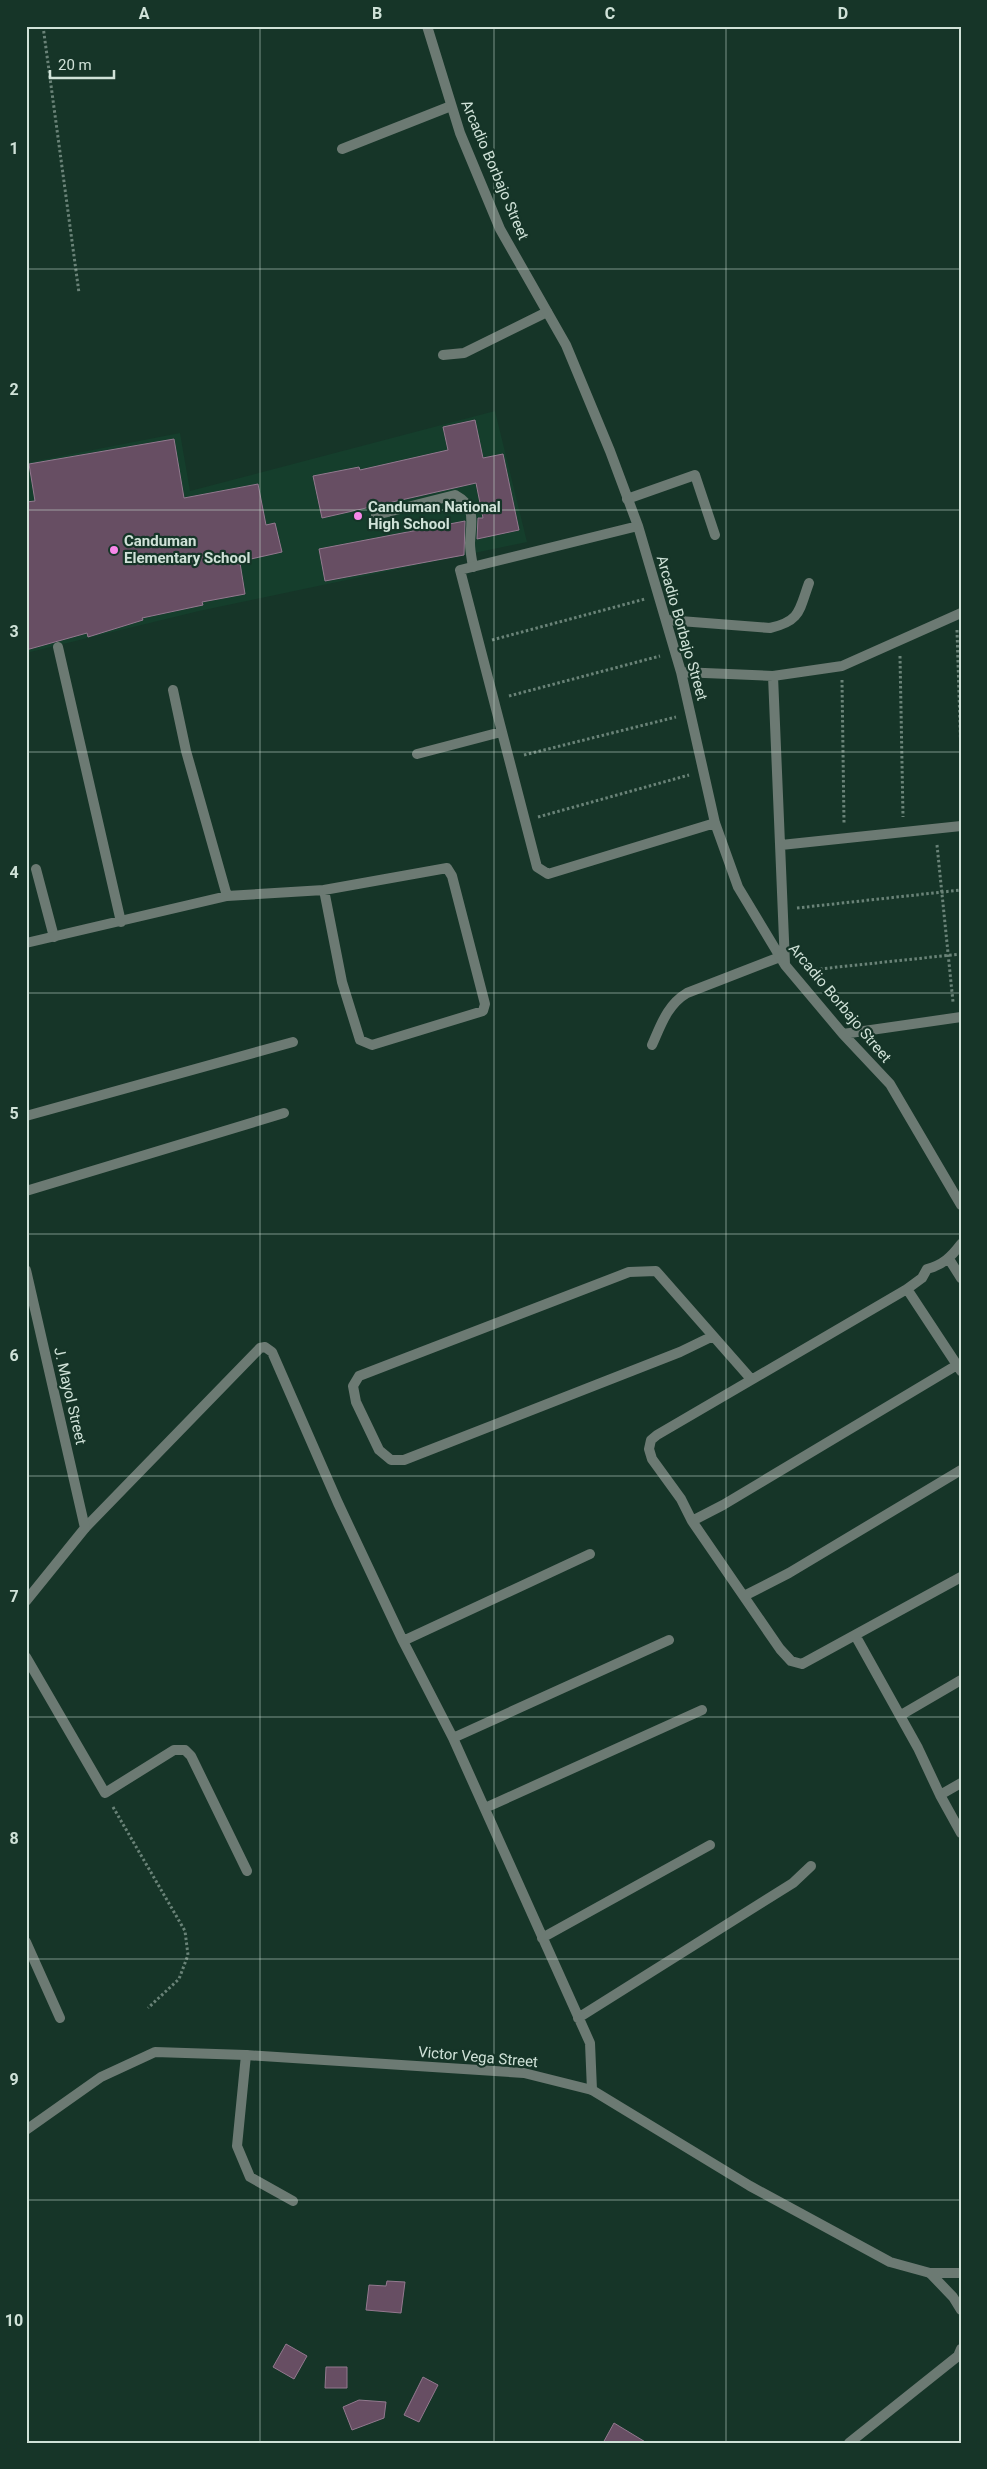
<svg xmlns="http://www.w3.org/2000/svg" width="987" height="2469" viewBox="0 0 987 2469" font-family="Roboto,sans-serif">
<rect width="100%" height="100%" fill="#163528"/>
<!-- built -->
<path fill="#153e2c" d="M495 411 527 542 199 611 26 653V463L180 433 190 491Z"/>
<!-- building -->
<path fill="#674e63" stroke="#93798f" d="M475 420 483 458 503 454 519 530 477 539 478 518H483L476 483 322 518 313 476 359 467 360 470 448 450 443 427Z
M174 439 184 498 258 484 266 525 275 523 282 552 242 561 240 563 245 594 202 602 203 605 142 618 143 620 88 637 87 633 26 650V502L35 501 29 464Z
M465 521 464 555 325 581 319 549Z
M387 2281 405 2282 401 2313 366 2310 369 2285 386 2286Z
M286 2344 307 2356 294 2379 273 2367Z
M326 2367H347V2388H325Z
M423 2377 438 2385 419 2422 404 2415Z
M359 2400 386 2402 384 2418 352 2430 343 2407Z
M614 2423 647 2443H603Z"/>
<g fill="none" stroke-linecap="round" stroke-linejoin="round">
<!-- path -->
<path stroke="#6a8378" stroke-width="3" stroke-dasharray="2.5 2.5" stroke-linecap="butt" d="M43 26 79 293
M957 630 961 756
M492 640 645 599
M900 656 903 817
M842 680 844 823
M509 696 660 656
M524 755 676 717
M538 817 689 775
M937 845 953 1002
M797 908 961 890
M810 970 961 954
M113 1807 185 1931 188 1955 179 1979 148 2008"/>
<!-- service -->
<path stroke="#6c7a73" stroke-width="10" d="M342 149 451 106
M443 355 464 353 547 312
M627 499 695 475 715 535
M376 515 455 495C477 507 471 521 470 543 470 551 472 560 473 567
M667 620 770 628C801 621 799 610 809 583
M36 869 54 937
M652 1045C661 1025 667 1005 687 993L780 957
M26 1191 284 1113"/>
<!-- minor -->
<path stroke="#6c7a73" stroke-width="10" d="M427 26 460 133 500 229 566 345 610 451 638 526 681 672 715 823 738 887 785 965 843 1034 890 1084 961 1205
M638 526 460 570 537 867 548 874 715 823
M58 647 121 922
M681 672 773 676 842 666 961 613
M773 676 785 964
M173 690 186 751 227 896
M417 754 501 732
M781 845 961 826
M26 943 227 896 324 890 447 868 452 876 485 1004 483 1011 372 1045 360 1040 342 982 324 890
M843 1034 961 1017
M26 1116 293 1042
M961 1244C951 1257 943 1265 927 1269L922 1278 907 1289 657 1435 651 1440 649 1449 652 1459 681 1499 692 1521 780 1649 791 1661 802 1664 961 1577
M949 1259 961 1278
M907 1289 961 1371
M713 1336 680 1352 404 1460H391L379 1450 356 1402 353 1386 359 1376 629 1272 656 1271 751 1379
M692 1521 723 1505 957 1365
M85 1528 260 1348 265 1347 272 1352 338 1503 403 1641 453 1738 590 2043 592 2090
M744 1596 789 1573 961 1470
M855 1635 918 1748 940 1795 961 1833
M403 1641 590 1554
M26 1657 105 1793 174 1750H185L191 1756 247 1871
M901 1715 961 1680
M453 1738 669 1640
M940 1795 961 1783
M485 1808 702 1710
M542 1938 710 1845
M26 1942 60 2018
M578 2018 793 1883 811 1866
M246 2055 237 2146 250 2177 293 2201
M930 2273 953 2297 961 2310
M849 2443 958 2356 961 2349"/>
<!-- tertiary -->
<path stroke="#6c7a73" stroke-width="10" d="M26 1270 85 1528 26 1601
M26 2130 101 2077 155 2052 246 2055 524 2073 592 2090 750 2186 890 2262 930 2273H961"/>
</g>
<!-- grid -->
<path fill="none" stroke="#d0e2d8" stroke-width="1" stroke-opacity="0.55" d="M260 26V2443M494 26V2443M726 26V2443M26 269H961M26 510H961M26 752H961M26 993H961M26 1234H961M26 1476H961M26 1717H961M26 1959H961M26 2200H961"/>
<!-- markers -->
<g fill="#f888ea" stroke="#163528" stroke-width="2">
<circle cx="358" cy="516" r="5"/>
<circle cx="114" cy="550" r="5"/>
</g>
<g text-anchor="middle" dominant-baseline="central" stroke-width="4.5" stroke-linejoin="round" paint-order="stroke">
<!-- street labels -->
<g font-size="15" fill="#d0e2d8" stroke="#163528">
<text transform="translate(495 170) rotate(67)">Arcadio Borbajo Street</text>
<text transform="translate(682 628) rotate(74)">Arcadio Borbajo Street</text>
<text transform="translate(840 1003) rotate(50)">Arcadio Borbajo Street</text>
<text transform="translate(70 1396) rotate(77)">J. Mayol Street</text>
<text transform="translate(478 2057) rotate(5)">Victor Vega Street</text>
</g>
<!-- poi labels -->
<g font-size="15" font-weight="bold" fill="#d0e2d8" stroke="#163528" text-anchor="start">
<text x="368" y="507">Canduman National<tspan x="368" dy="17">High School</tspan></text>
<text x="124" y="541">Canduman<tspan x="124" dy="17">Elementary School</tspan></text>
</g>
</g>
<!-- border -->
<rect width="987" height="2469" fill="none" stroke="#163528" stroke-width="55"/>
<!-- scale -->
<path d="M50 70v8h64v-8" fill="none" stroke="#d0e2d8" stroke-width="2.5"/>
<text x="58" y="70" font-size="15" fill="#d0e2d8" stroke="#163528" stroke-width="4" paint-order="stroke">20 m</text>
<rect x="28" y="28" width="932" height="2414" fill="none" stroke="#d0e2d8" stroke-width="2"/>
<g font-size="16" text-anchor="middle" font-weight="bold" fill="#d0e2d8">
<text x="144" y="19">A</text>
<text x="377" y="19">B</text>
<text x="610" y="19">C</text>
<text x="843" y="19">D</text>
<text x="14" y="154">1</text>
<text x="14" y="395">2</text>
<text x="14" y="637">3</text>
<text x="14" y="878">4</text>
<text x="14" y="1119">5</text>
<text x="14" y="1361">6</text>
<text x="14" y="1602">7</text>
<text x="14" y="1844">8</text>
<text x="14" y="2085">9</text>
<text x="14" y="2326">10</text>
</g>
</svg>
